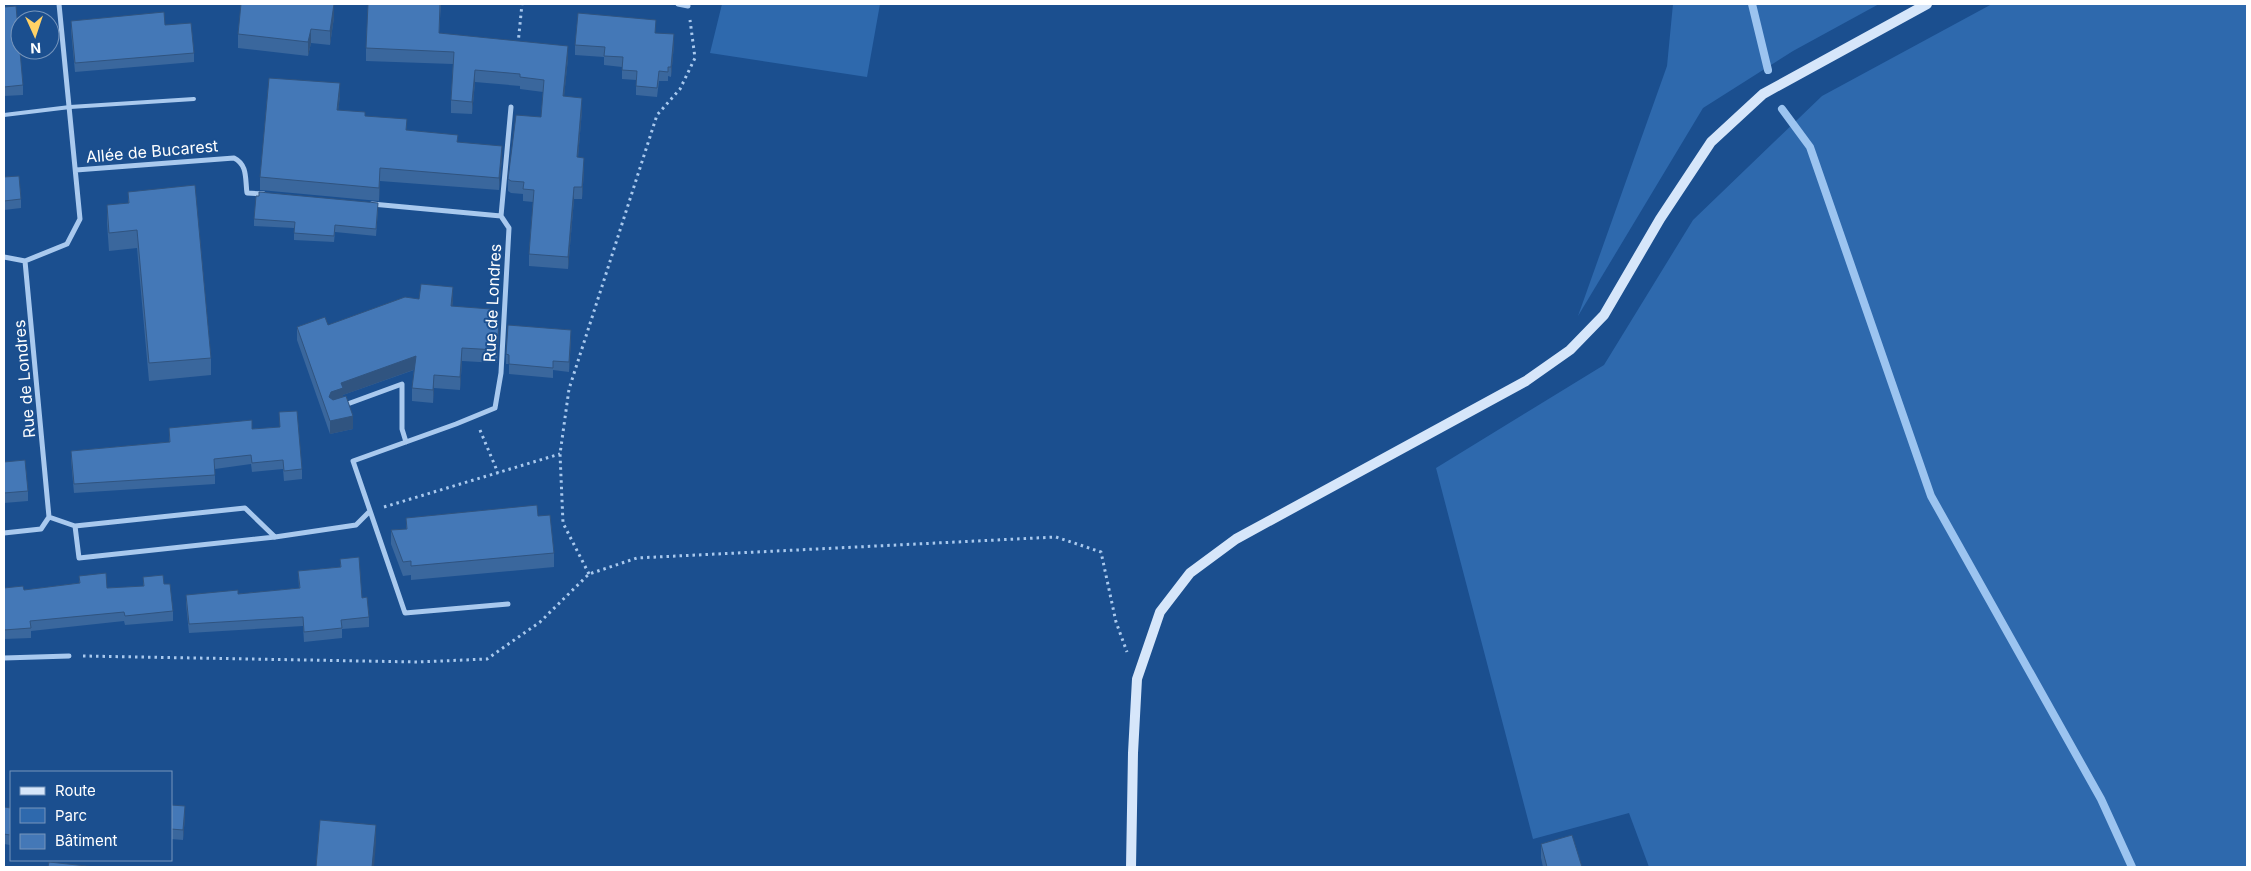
<svg xmlns="http://www.w3.org/2000/svg" width="2251" height="871" viewBox="0 0 2251 871" font-family="Inter,sans-serif">
<rect width="100%" height="100%" fill="#1b4f8f"/>
<!-- green -->
<path fill="#2e69ad" d="M722 4H880L867 77 710 53Z
M1673 4H1879L1793 51 1703 108 1578 316 1667 66Z
M1992 4H2247V867H1649L1629 813 1533 839 1436 468 1604 365 1693 220 1822 96Z"/>
<g fill="none" stroke-linecap="round" stroke-linejoin="round">
<!-- stream -->
<path stroke="#9cc4f0" stroke-width="8" d="M1752 4 1768 70
M1782 109 1810 147 1931 496 2101 799 2132 867"/>
<!-- path -->
<path stroke="#a9c9ee" stroke-width="3" stroke-dasharray="2.5 4" stroke-linecap="butt" d="M518 44 522 4
M480 430 498 473
M384 507 560 454
M589 574 563 523 560 454 569 389 657 115 680 89 695 58 690 20
M83 656 418 662 487 659 540 622 589 574 637 558 1056 537 1101 552 1116 622 1127 652"/>
<!-- lane -->
<path stroke="#a9c9ee" stroke-width="4" d="M4 115 70 107 194 99"/>
<!-- street -->
<path stroke="#a9c9ee" stroke-width="5" d="M678 4 688 6
M76 170 234 158C248 165 245 179 247 193L264 194
M372 204 501 216
M4 257 25 261 49 517 75 526 245 508 275 537
M25 261 67 244 80 219 59 4
M342 406 402 384V429L406 442
M75 526 79 558 275 537 356 525 369 512
M4 533 41 529 49 517
M508 604 405 613 353 461 456 424 495 408 501 373 509 228 501 216 511 107
M4 658 69 656"/>
<!-- secondary -->
<path stroke="#d6e6fa" stroke-width="10" d="M1131 867 1133 753 1137 679 1160 612 1190 573 1236 539 1526 381 1570 350 1604 315 1660 219 1711 142 1763 94 1927 4"/>
</g>
<!-- wall -->
<path fill="#3a679d" d="M441 4 439 33 568 58 564 96 582 110 578 157 584 170 582 199H574L568 269 529 266V254L533 202 523 201V194L511 193 508 191V179L541 117 543 92 520 89V86L475 82 472 114 451 113V100L453 64 366 61V48Z
M4 7 23 85V95L4 96Z
M334 17 330 45 311 43 308 56 238 48V34Z
M71 21 165 25 194 53V62L75 72 71 31Z
M656 33 674 44 671 77 668 76V81H659L657 97 636 95V80L622 79V67L604 65V57L575 55V45Z
M340 96 338 110 365 116 407 130 458 142 502 158 499 190 380 181 379 201 260 190V177Z
M4 177 21 199V208L4 210Z
M128 192 211 358V375L149 381 137 248 109 251 107 223V205L128 203Z
M378 209 376 236 335 232 334 242 294 240V228L254 226V219Z
M419 299 453 300 452 307 491 320 499 334 497 363 462 361 460 390 434 388 433 403 412 401V388L414 370 343 395V397L353 429 330 434 297 340V327L328 325Z
M571 339 569 372 553 370V378L509 374V364H506V354Z
M279 412 302 469V479L284 481 283 469 252 472 251 464 215 469V484L74 493 71 460V451L169 442V428L252 429 280 427Z
M4 462 28 491V501L4 503Z
M538 516 554 553V567L411 580V575L403 576 391 544V530L406 529V518Z
M340 559 362 598 369 617V627L342 629V638L304 642 303 626 189 633 186 604V595L238 594 299 588 298 571 340 567Z
M79 576 107 588 143 586V577L164 584 173 611V621L125 625 124 621 31 631V638L4 639V588L24 590 79 583Z
M171 805 185 816 183 840 171 839Z
M4 807 11 808V830L10 845 4 844Z
M1541 844 1582 867H1543L1541 858Z"/>
<!-- shaded-wall -->
<path fill="#305480" d="M334 4V17L330 45V31Z
M311 29V43L308 56V42Z
M674 34V44L671 77V67Z
M568 46V58L563 108V96Z
M475 70V82L472 114V102Z
M340 83V96L337 122V110Z
M582 98V110L577 169V157Z
M502 146V158L499 190V178Z
M584 158V170L582 199V187Z
M380 168V181L379 201V188Z
M574 187V199L568 269V257Z
M453 287V300L451 319V306Z
M499 321V334L497 363V350Z
M571 330V339L569 372V362Z
M462 348V361L460 390V377Z
M416 356V369L343 395V401L331 405 329 397 331 392 341 383Z
M434 375V388L433 403V390Z
M353 416V429L330 434V421Z
M185 806V816L183 840V830Z
M11 820V830L10 845V835Z
M376 825V843L374 867H372Z"/>
<!-- building -->
<path fill="#4478b7" stroke="#305480" d="M241 4H334L330 31 311 29 308 42 238 34Z
M368 4H440L439 33 568 46 563 96 582 98 577 157 584 158 582 187H574L568 257 529 254 534 190 523 189 524 182 511 181 508 179 516 115 541 117 544 80 520 77V74L475 70 472 102 451 100 454 52 366 48Z
M16 6 23 85 4 87V7Z
M164 12 165 25 191 23 194 53 75 63 71 21Z
M578 13 656 20 655 33 674 34 671 67H668V72L659 71 657 88 636 86 637 71 622 70 623 57 604 56 605 47 575 45Z
M269 78 340 83 337 110 365 112V116L407 119 406 130 458 135 457 142 502 146 499 178 380 168 379 188 260 177Z
M19 176 21 199 4 201V177Z
M195 185 211 358 149 363 137 230 109 233 107 205 129 203 128 192Z
M259 192 378 203 376 229 335 225 334 236 294 233 295 222 254 219 256 196H259Z
M421 284 453 287 451 306 491 309 490 320 499 321 497 350 462 348 460 377 434 375 433 390 412 388 416 356 341 383 343 388 331 392 329 397 333 400 346 396 353 416 330 421 297 327 325 317 328 325 405 297 419 299Z
M508 325 571 330 569 362 553 361V368L509 364V355L506 354Z
M297 411 302 469 284 471 283 460 252 463 251 455 214 459 215 475 74 484 71 451 170 442 169 428 252 420V429L280 427 279 412Z
M25 460 28 491 4 493V462Z
M537 505 538 516 550 515 554 553 411 566V561L403 562 391 530 407 529 406 518Z
M359 557 362 598 367 597 369 617 341 620 342 628 304 632 303 617 189 624 186 595 238 590V594L300 588 298 571 341 567 340 559Z
M106 573 107 588 144 586 143 577 163 575 164 584H170L173 611 125 616 124 612 30 621 31 628 4 630V588L23 586 24 590 80 583 79 576Z
M171 805 185 806 183 830 171 829Z
M4 807 11 808V820L10 835 4 834Z
M320 820 376 825 372 867H316Z
M1572 835 1582 867H1547L1541 844Z
M49 862 96 867H48Z"/>
<g text-anchor="middle" dominant-baseline="central" stroke-width="4" stroke-linejoin="round" paint-order="stroke">
<!-- street labels -->
<g font-size="16" fill="#fff" stroke="#1b4f8f">
<text transform="translate(152 151) rotate(-5)">Allée de Bucarest</text>
<text transform="translate(492 303) rotate(-87)">Rue de Londres</text>
<text transform="translate(24 379) rotate(-95)">Rue de Londres</text>
</g>
</g>
<!-- border -->
<rect width="2251" height="871" fill="none" stroke="#ffffff" stroke-width="10"/>
<!-- legend -->
<rect x="10" y="771" width="162" height="90" fill="#1b4f8f" stroke="#7695bc"/>
<rect x="20" y="787" width="25" height="8" fill="#d6e6fa" stroke="#7695bc"/>
<text x="55" y="796" font-size="15" fill="#ffffff">Route</text>
<rect x="20" y="808" width="25" height="15" fill="#2e69ad" stroke="#7695bc"/>
<text x="55" y="821" font-size="15" fill="#ffffff">Parc</text>
<rect x="20" y="834" width="25" height="15" fill="#4478b7" stroke="#7695bc"/>
<text x="55" y="846" font-size="15" fill="#ffffff">Bâtiment</text>
<!-- north arrow -->
<g transform="translate(35 35) rotate(177)"><circle r="24" fill="#1b4f8f" stroke="#7695bc"/>
<path d="M0-4L9 19L0 12L-9 19Z" fill="#ffd166"/>
<text y="-8" font-size="14" font-weight="bold" text-anchor="middle" fill="#ffffff">N</text>
</g>
</svg>
